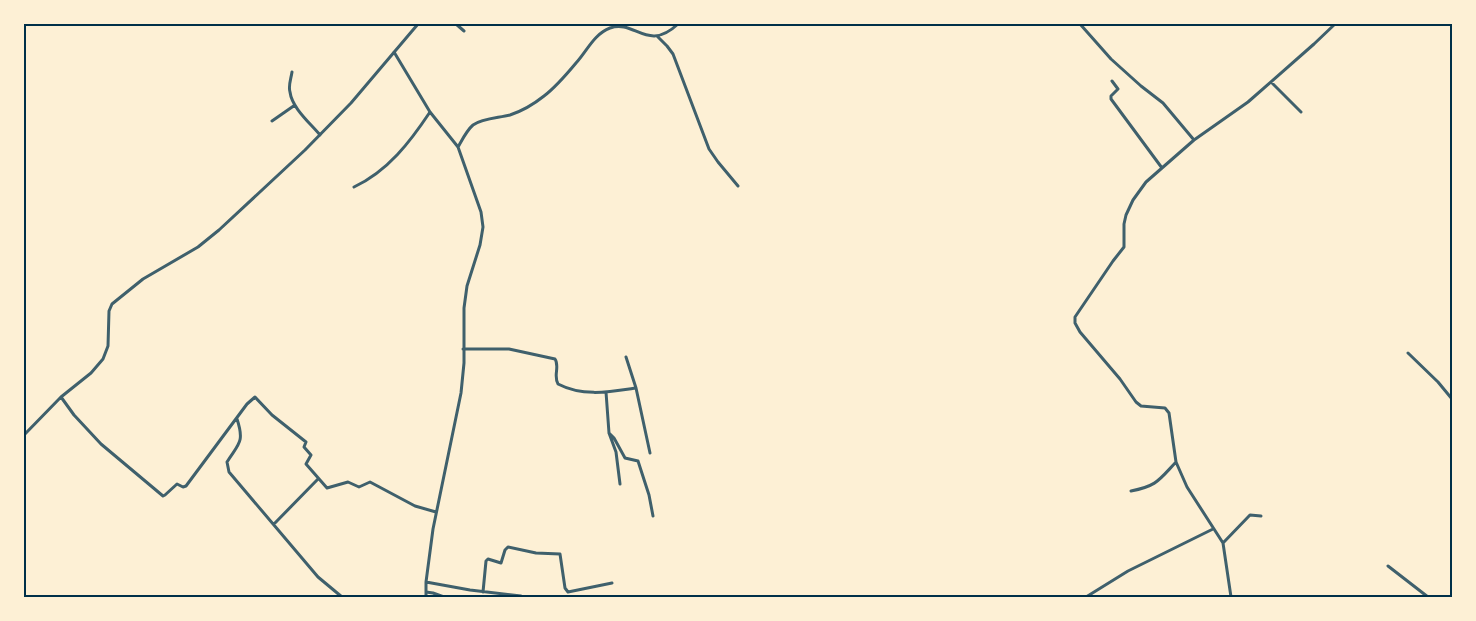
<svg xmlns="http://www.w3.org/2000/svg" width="1476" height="621" viewBox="0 0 1476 621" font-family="'Sofia Sans Condensed',sans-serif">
<rect width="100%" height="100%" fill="#fdf0d5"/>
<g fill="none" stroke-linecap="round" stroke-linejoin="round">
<!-- minor -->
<path stroke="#3f606c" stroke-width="3" d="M456 24 464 31
M1080 24 1111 59 1141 86 1163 103 1194 140
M657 36 667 46 673 54 709 149 718 162 738 186
M394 52 430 112 458 147 481 212 483 227 480 245 467 286 464 308V363L461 393 433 529 426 582V597
M292 72C291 79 288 86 290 92 292 108 310 123 320 135
M1112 81 1118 89 1111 96V99L1162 168
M1271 82 1301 112
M272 121 295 105
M458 147C462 140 467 130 473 125 483 118 499 118 510 115 522 111 534 104 544 96 556 87 566 75 576 63 587 51 594 34 610 28 635 19 647 53 678 24
M354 187C388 171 410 142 430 112
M463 349H509L555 359C560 366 553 376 558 384 583 397 609 392 636 388
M1408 353 1438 382 1452 399
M626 357 636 388 650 453
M606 392 609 433 616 452 620 484
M61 397 74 415 101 444 163 496 165 495 177 484 183 487 186 486 247 404 255 397 272 415 306 442 304 447 311 455 306 464 327 488 348 482 359 487 370 482 415 506 436 512
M237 419C245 443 238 444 227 462L229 472 318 577 342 597
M609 433 614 438 625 458 638 461 649 495 653 516
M24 435 61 397 91 373 103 359 108 346 109 311 112 304 143 279 198 247 219 230 305 150 351 103 418 24
M1131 491C1157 486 1159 480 1176 462
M274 524 318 479
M1223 543 1250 515 1261 516
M1388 566 1428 597
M426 582 470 590 521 596
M426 592 433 593 444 597
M483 592 486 561 488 559 501 563 505 550 508 547 536 553 560 554 565 588 568 592 612 583
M1086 597 1128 571 1213 529
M1231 597 1223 543 1187 487 1176 462 1169 413 1165 408 1141 406 1136 402 1120 379 1080 332 1075 323V317L1113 261 1124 247V224L1126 215 1133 200 1146 182 1194 140 1248 102 1314 44 1335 24"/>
</g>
<!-- border -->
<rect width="1476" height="621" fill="none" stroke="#fdf0d5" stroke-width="50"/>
<rect x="25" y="25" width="1426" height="571" fill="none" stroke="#003049" stroke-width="2"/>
</svg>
